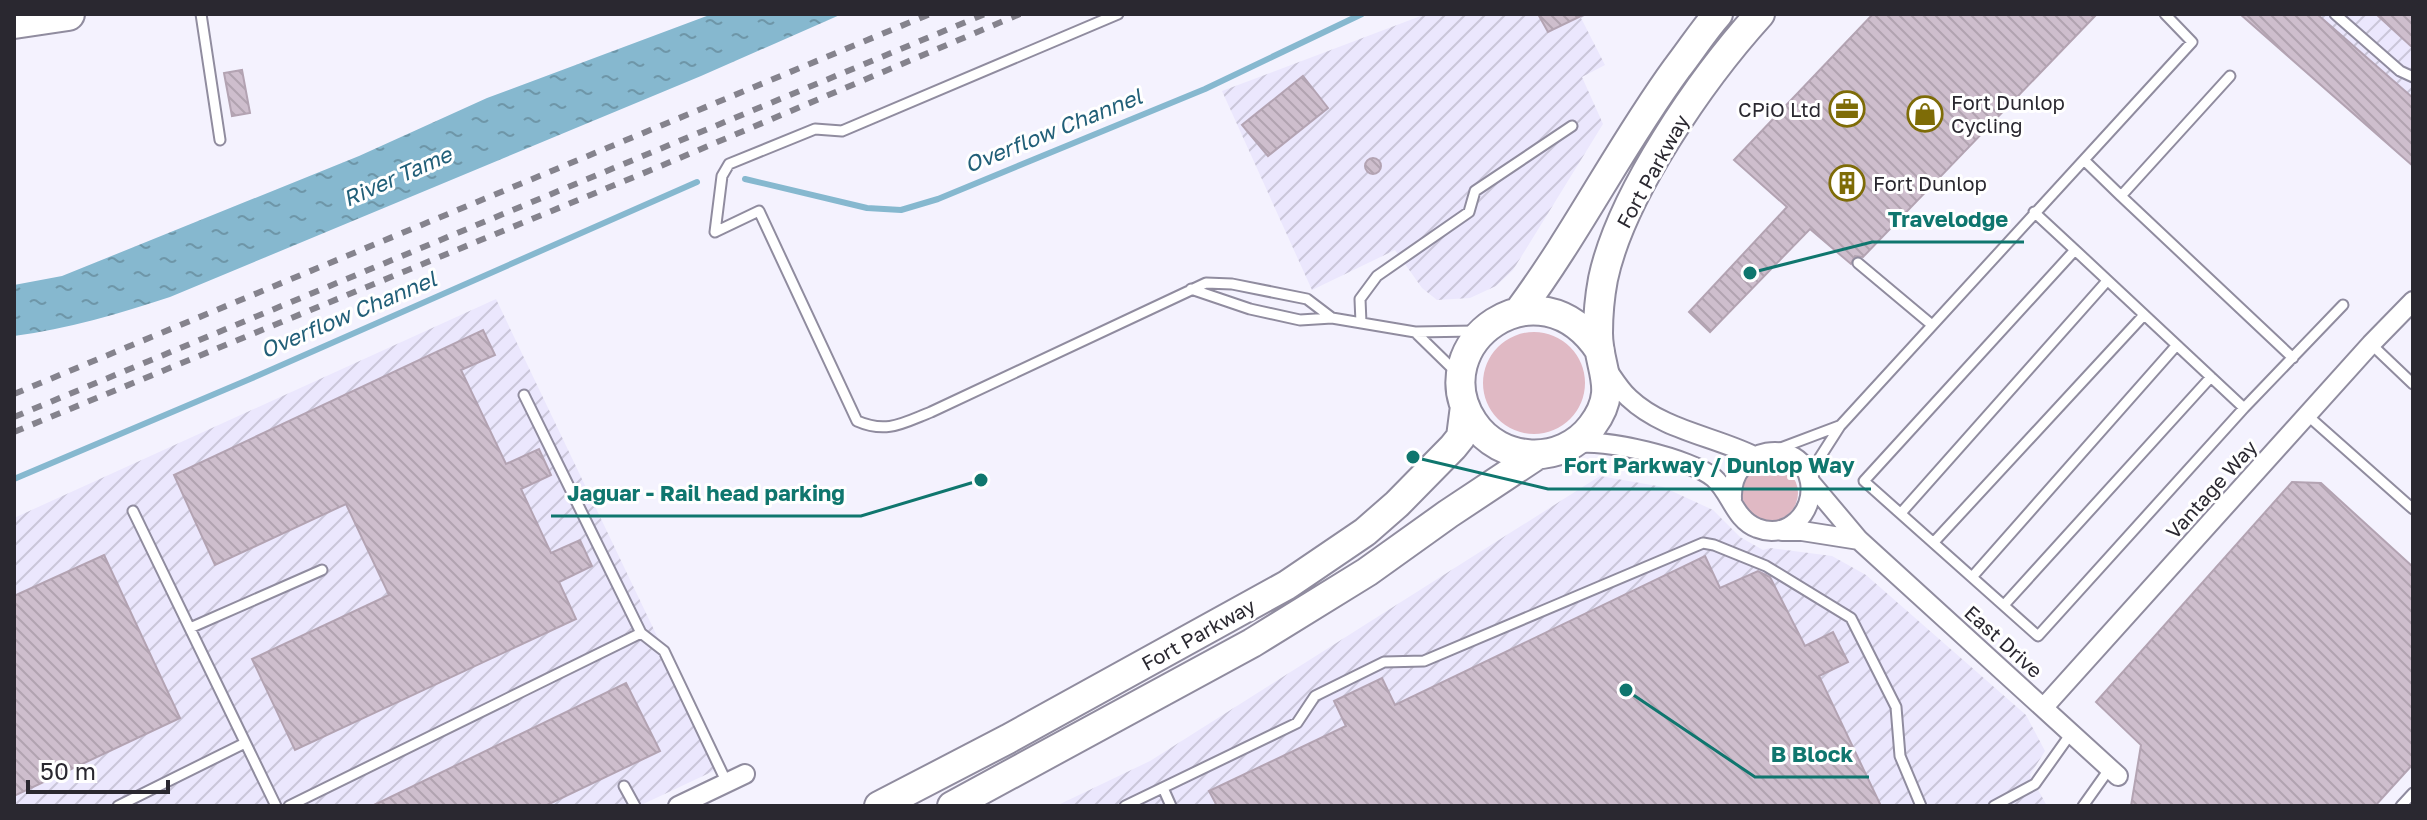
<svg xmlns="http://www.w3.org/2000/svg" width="2427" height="820" viewBox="0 0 2427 820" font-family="'Golos Text',sans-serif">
<defs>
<pattern id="industrial-furrows" width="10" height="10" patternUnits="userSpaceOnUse" patternTransform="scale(2)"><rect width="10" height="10" fill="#ebe7fd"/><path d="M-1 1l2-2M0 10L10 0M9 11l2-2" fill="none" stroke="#cac6d9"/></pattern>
<pattern id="water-ripples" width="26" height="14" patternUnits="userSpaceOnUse" patternTransform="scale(2)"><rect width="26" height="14" fill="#86b8cf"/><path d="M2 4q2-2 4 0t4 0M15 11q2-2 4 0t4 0" fill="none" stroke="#6e96a8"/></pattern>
<pattern id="building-back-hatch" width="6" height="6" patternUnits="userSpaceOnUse" patternTransform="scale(2)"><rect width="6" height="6" fill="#cebecd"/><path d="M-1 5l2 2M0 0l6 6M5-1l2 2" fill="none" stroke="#b1a3b0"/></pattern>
</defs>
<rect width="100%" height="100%" fill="#f4f2fe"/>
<!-- industrial -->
<path fill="url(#industrial-furrows)" d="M1426 14H1588L1581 18 1605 65 1582 77 1603 124 1513 270 1496 286 1470 298 1437 300 1422 288 1395 250 1312 290 1222 91Z
M2314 14H2413V104Z
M496 299 720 768 639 806H14V518Z
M1600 476 1663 487 1713 510 1740 537 1763 550 1770 548 1832 556 1866 575 2026 715 2045 751 2030 775 2047 806H1056L1150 761Z"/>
<!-- green -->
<path fill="#e0b9c4" d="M1483 383a51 51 0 1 1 102 0a51 51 0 1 1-102 0Z
M1742 493a28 28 0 1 1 56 0a28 28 0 1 1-56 0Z"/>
<!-- water -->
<path fill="url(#water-ripples)" d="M712 14H842L701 76 170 297C118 314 68 329 14 336V285L62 276 359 156 487 98Z"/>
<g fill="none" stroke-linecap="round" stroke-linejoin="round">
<!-- stream -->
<path stroke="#86b8cf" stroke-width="6" d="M745 179 867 208 901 210 938 199 1205 89 1362 14
M14 479 250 379 697 182"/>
</g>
<!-- building -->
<path fill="url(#building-back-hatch)" stroke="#b3a3b2" stroke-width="2" d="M1538 14H1585L1548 32Z
M1873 14H2097L1863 257 1855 256 1851 264 1810 229 1710 332 1689 312 1787 207 1734 160Z
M2240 14H2317L2413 98V166Z
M2376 14H2413V48Z
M242 70 250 113 232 116 224 73Z
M1303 76 1328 108 1268 156 1242 125Z
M1365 166a8 8 0 1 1 16 0a8 8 0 1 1-16 0Z
M483 330 495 355 461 370 506 464 539 449 551 475 521 489 551 553 580 540 592 566 559 582 576 619 295 750 252 659 389 595 346 504 215 565 174 475Z
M2292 482 2321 483 2413 567V764L2375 806H2131L2141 745 2096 702Z
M104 555 180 718 14 796V596Z
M1705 556 1720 588 1758 571 1770 577 1805 646 1833 632 1848 662 1819 676 1881 806H1217L1209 791 1346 726 1334 701 1382 678 1395 705Z
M626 683 660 751 545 806H372Z"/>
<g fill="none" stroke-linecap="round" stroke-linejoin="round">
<defs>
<path id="lane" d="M201 14 220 140
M2335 14 2400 71 2413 77
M2084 160 2121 196 2230 76
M2121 196 2293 358
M2034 212 2075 250 1864 481 2038 636 2244 408 2343 305
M715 232 759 211 857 421C887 434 903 423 931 412L1206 283 1232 284 1307 299 1332 318
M715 232 722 176 729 164 815 129 842 131 1118 14
M2075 250 2244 408
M1858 263 1932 325
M1191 289 1250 309 1300 320 1332 318 1415 332 1475 331
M1361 323 1360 299 1377 276 1469 212 1475 191 1572 126
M1415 332 1456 372
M2371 344 2413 384
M2307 415 2413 509
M1778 449 1839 426
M1808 476 1840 426 2192 42 2165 14
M133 511 276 806
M1901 513 2107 281
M1934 542 2144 315
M1973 576 2176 346
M2004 605 2211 377
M190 628 322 570
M641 633 664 651 727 783
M624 786 635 806
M1163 788 1171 806
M118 806 245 743
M289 806 641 633 524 395
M1125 806 1297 723 1315 696 1384 662 1424 661 1703 543 1714 545 1766 566 1851 618 1896 707 1900 756 1921 806
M1994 806 2035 784 2072 732
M2083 806 2110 768
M2401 806 2413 793"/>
<path id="street" d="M1606 368C1613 378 1620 390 1629 398 1663 430 1713 436 1754 456
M1573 444C1602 437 1692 459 1714 478 1731 493 1735 520 1757 528 1787 540 1815 513 1810 482 1802 435 1729 445 1732 499
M1811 483 1859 540 2118 776
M1782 531H1802L1859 540
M2044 707 2371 344 2413 301
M678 806 745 774"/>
<path id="primary" d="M1519 311C1577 233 1620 146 1677 68 1691 50 1703 31 1718 14
M1600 351C1539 258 1422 344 1473 422 1500 463 1562 466 1592 426 1620 389 1598 370 1598 333 1598 316 1600 295 1603 279 1621 194 1702 78 1760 14
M879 806 1008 739 1287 585 1365 532 1397 504 1453 447 1461 437 1465 406
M952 806 1252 643 1367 572 1448 514 1537 455"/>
<path id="highway" d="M14 22 68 14"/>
</defs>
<!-- lane casing -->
<use href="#lane" stroke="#908c9f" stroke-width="13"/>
<!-- street casing -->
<use href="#street" stroke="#908c9f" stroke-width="22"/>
<!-- primary casing -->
<use href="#primary" stroke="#908c9f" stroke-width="32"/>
<!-- highway casing -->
<use href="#highway" stroke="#908c9f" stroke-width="36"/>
<!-- lane -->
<use href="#lane" stroke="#fff" stroke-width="9"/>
<!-- street -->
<use href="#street" stroke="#fff" stroke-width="18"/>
<!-- primary -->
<use href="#primary" stroke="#fff" stroke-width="28"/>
<!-- highway -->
<use href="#highway" stroke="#fff" stroke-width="32"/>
<!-- rail -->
<path stroke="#85838d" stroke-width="6" stroke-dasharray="10 10" stroke-linecap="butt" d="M14 394 930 14
M14 417 985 14
M14 432 656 168 1020 14"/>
</g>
<!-- icons -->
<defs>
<symbol id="office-ring" viewBox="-11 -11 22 22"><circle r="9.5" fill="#fff" stroke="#7e6c07" stroke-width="1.5"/><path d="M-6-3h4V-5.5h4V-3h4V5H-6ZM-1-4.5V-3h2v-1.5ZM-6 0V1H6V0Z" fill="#7e6c07"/></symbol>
<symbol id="shop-ring" viewBox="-11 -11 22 22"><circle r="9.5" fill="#fff" stroke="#7e6c07" stroke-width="1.5"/><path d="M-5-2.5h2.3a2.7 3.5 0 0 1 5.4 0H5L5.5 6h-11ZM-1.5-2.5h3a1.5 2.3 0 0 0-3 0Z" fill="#7e6c07"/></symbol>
<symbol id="building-ring" viewBox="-11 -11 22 22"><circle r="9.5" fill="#fff" stroke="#7e6c07" stroke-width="1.5"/><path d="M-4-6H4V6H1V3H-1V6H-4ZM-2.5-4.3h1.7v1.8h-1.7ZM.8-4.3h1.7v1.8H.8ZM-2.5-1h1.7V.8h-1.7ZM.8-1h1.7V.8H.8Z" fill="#7e6c07"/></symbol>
</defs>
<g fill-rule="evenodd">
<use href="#office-ring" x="1827" y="89" width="40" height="40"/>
<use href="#shop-ring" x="1905" y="94" width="40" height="40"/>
<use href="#building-ring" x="1827" y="163" width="40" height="40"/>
</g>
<g text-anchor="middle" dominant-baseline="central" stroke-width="6" stroke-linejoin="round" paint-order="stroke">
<!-- poi labels -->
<g font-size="20" fill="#2a2830" stroke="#fff" text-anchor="start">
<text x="1951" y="102">Fort Dunlop<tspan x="1951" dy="23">Cycling</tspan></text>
<text x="1821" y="109" text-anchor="end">CPiO Ltd</text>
<text x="1873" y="183">Fort Dunlop</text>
</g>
<!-- street labels -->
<g font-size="20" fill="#2a2830" stroke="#fff">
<text transform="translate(1652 171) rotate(-61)">Fort Parkway</text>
<text transform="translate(2211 489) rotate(-48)">Vantage Way</text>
<text transform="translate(1198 634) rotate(-29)">Fort Parkway</text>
<text transform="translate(2004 641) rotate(42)">East Drive</text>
</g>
<!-- water labels -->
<g font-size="22" font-style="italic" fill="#215f78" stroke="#fff">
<text transform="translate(1053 130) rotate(-22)">Overflow Channel</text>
<text transform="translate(397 176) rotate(-24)">River Tame</text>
<text transform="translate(348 314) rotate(-23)">Overflow Channel</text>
</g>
</g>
<!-- callouts -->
<path fill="none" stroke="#0f766e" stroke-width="3" d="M1750 273L1872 242H2024M1413 457L1548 489H1871M981 480L861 516H551M1626 690L1755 777H1869"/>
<g fill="#0f766e" stroke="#fff" stroke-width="3">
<circle cx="1750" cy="273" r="8"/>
<circle cx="1413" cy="457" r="8"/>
<circle cx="981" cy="480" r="8"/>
<circle cx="1626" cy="690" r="8"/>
</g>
<g font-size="22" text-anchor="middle" font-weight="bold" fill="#0f766e" stroke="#fff" stroke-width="6" stroke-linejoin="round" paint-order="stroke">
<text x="1948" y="227">Travelodge</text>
<text x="1709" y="473">Fort Parkway / Dunlop Way</text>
<text x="706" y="501">Jaguar - Rail head parking</text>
<text x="1812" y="762">B Block</text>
</g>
<!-- border -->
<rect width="2427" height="820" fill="none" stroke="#2a2830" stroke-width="32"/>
<!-- scale -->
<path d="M28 780v12h140v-12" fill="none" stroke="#2a2830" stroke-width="4"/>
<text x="40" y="780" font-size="24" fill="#2a2830" stroke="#ffffff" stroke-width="6" paint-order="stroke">50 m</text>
</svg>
